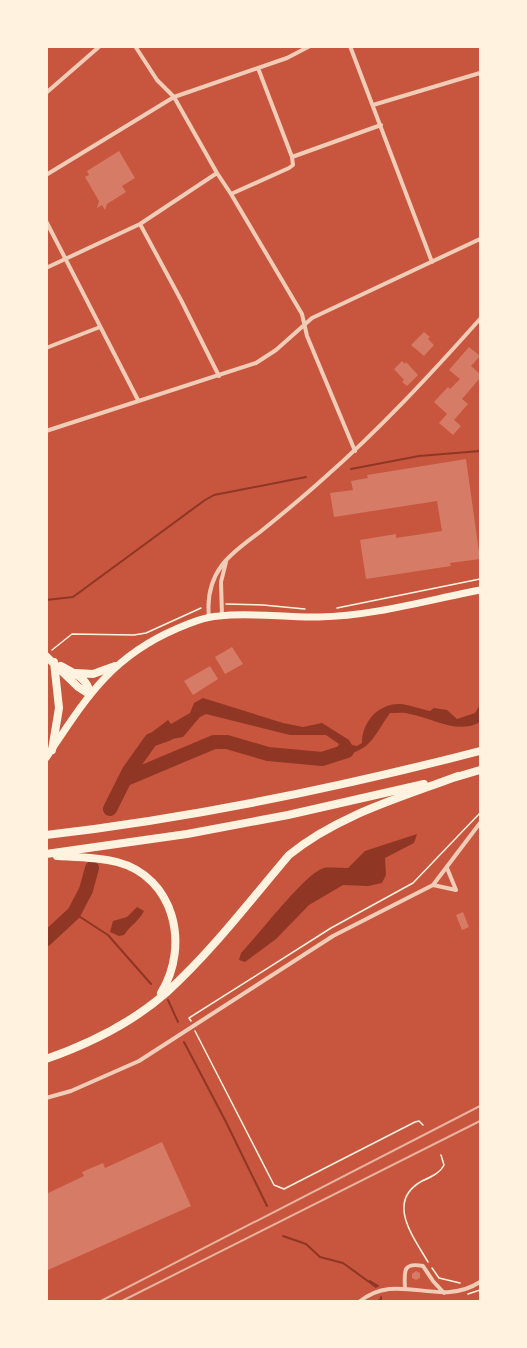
<svg xmlns="http://www.w3.org/2000/svg" width="527" height="1348" viewBox="0 0 527 1348" font-family="'Asap Condensed',sans-serif">
<rect width="100%" height="100%" fill="#c8553d"/>
<!-- water -->
<path fill="#8f3625" d="M203 698 283 723 303 727 322 723 349 740 352 745 357 746 362 743C362 722 378 703 401 704 410 705 421 709 430 711L434 708 447 710 457 719 475 713 480 705V722C458 735 432 718 410 714 404 712 397 713 390 713 384 721 380 729 374 737 365 751 347 756 332 758L339 744 326 735H290L206 714 200 717 183 737 155 742 147 736 168 720 171 724 190 713 194 703Z
M417 834 414 843 385 858 386 875 382 883 368 886 343 885 309 905 276 939 245 962 239 960 241 953C257 937 306 872 324 868 327 867 342 868 348 868L365 851Z
M137 907 144 911C139 921 130 926 124 935L119 936 110 932 113 921 127 917Z"/>
<g fill="none" stroke-linecap="round" stroke-linejoin="round">
<!-- stream -->
<path stroke="#8f3625" stroke-width="2" d="M351 469 419 456 480 451
M46 600 73 597 205 500 214 495 306 477
M74 913 108 935 151 984
M168 1000 178 1022
M184 1042 225 1120 267 1206
M283 1236 306 1244 320 1257 343 1263 376 1287
M370 1281 378 1286
M376 1302 381 1299V1297"/>
<!-- river -->
<path stroke="#8f3625" stroke-width="14" d="M126 779 214 742H227L268 754 322 759 347 751
M110 809 129 771 151 740 168 734
M46 939 74 913 86 890 92 868"/>
</g>
<!-- building -->
<path fill="#d67c66" d="M119 151 135 178 122 186 126 192 107 204 105 210 102 205 97 208 99 201 85 177 89 175 87 171Z
M424 332 430 337 428 339 434 345 424 356 411 345Z
M469 347 480 356 471 366 480 374V378L462 399 468 404 454 420 461 426 453 435 439 423 447 414 434 402 448 387 450 389 460 379 449 370Z
M402 361 405 364 406 362 418 375 407 386 402 382 404 380 394 369Z
M466 459 480 559 450 563 451 566 366 579 360 540 396 534V538L442 531 437 501 334 517 330 493 353 490 351 481 368 478 367 475Z
M232 647 243 664 225 674 215 657Z
M210 666 218 679 193 695 184 681Z
M463 912 469 927 462 930 456 915Z
M162 1142 191 1206 48 1270 46 1194 84 1176 82 1172 103 1163 105 1168Z
M416 1271 420 1273V1278L416 1280 412 1278V1274Z"/>
<g fill="none" stroke-linecap="round" stroke-linejoin="round">
<!-- path -->
<path stroke="#fff3e0" stroke-width="1.5" d="M226 604 263 605 305 609
M337 608 480 579
M52 650 72 634 134 635 146 633 201 608
M191 1021 189 1018 331 928 413 883 480 813
M195 1031 274 1185 284 1189 415 1122 419 1121 423 1125
M428 1262C412 1235 386 1201 422 1181 431 1177 440 1173 444 1165L441 1155
M432 1268 439 1278 460 1283
M468 1294 480 1290"/>
<!-- minor -->
<path stroke="#f1ccb7" stroke-width="4" d="M135 46 157 80 174 97 217 173 231 194 302 314 307 336 355 451
M350 46 432 262
M258 68 292 157
M46 93 100 46
M373 105 480 73
M46 175 174 97 287 58 310 46
M231 194 289 168 293 165 292 157 381 125
M46 221 138 400
M140 224 181 300 219 376
M46 268 140 224 217 173
M46 348 100 327
M46 431 256 363 276 350 312 318 480 239
M222 615 221 582 226 562
M209 617C207 599 211 580 222 565 232 552 247 542 260 532 281 515 302 498 323 479 379 430 430 375 480 319
M447 868 456 890
M433 885 456 890
M46 1098 71 1091 139 1061 333 936 433 885 480 823
M405 1288C404 1271 403 1262 423 1266L433 1281 444 1293
M359 1302C398 1270 438 1309 480 1282"/>
<!-- primary -->
<path stroke="#fff3e0" stroke-width="7" d="M46 758C85 700 109 658 176 629 190 623 204 617 219 616 252 612 286 618 319 617 373 616 428 600 480 590"/>
<!-- motorway -->
<path stroke="#fff3e0" stroke-width="8" d="M46 656 78 687 89 694
M61 666C73 673 87 677 90 693
M76 673 93 674 115 666
M52 750 59 708 54 662
M453 778 480 770
M46 835C193 818 337 788 480 751
M46 854 187 834 288 815 424 784
M57 856C77 857 98 857 117 862 175 877 190 946 161 993
M46 1059C89 1044 132 1023 167 992 212 951 249 902 289 855 338 815 400 798 458 776"/>
<!-- rail -->
<path stroke="#e9b49f" stroke-width="2" d="M99 1302 480 1106
M120 1302 480 1121"/>
</g>
<!-- border -->
<rect width="527" height="1348" fill="none" stroke="#fff3e0" stroke-width="96"/>
</svg>
